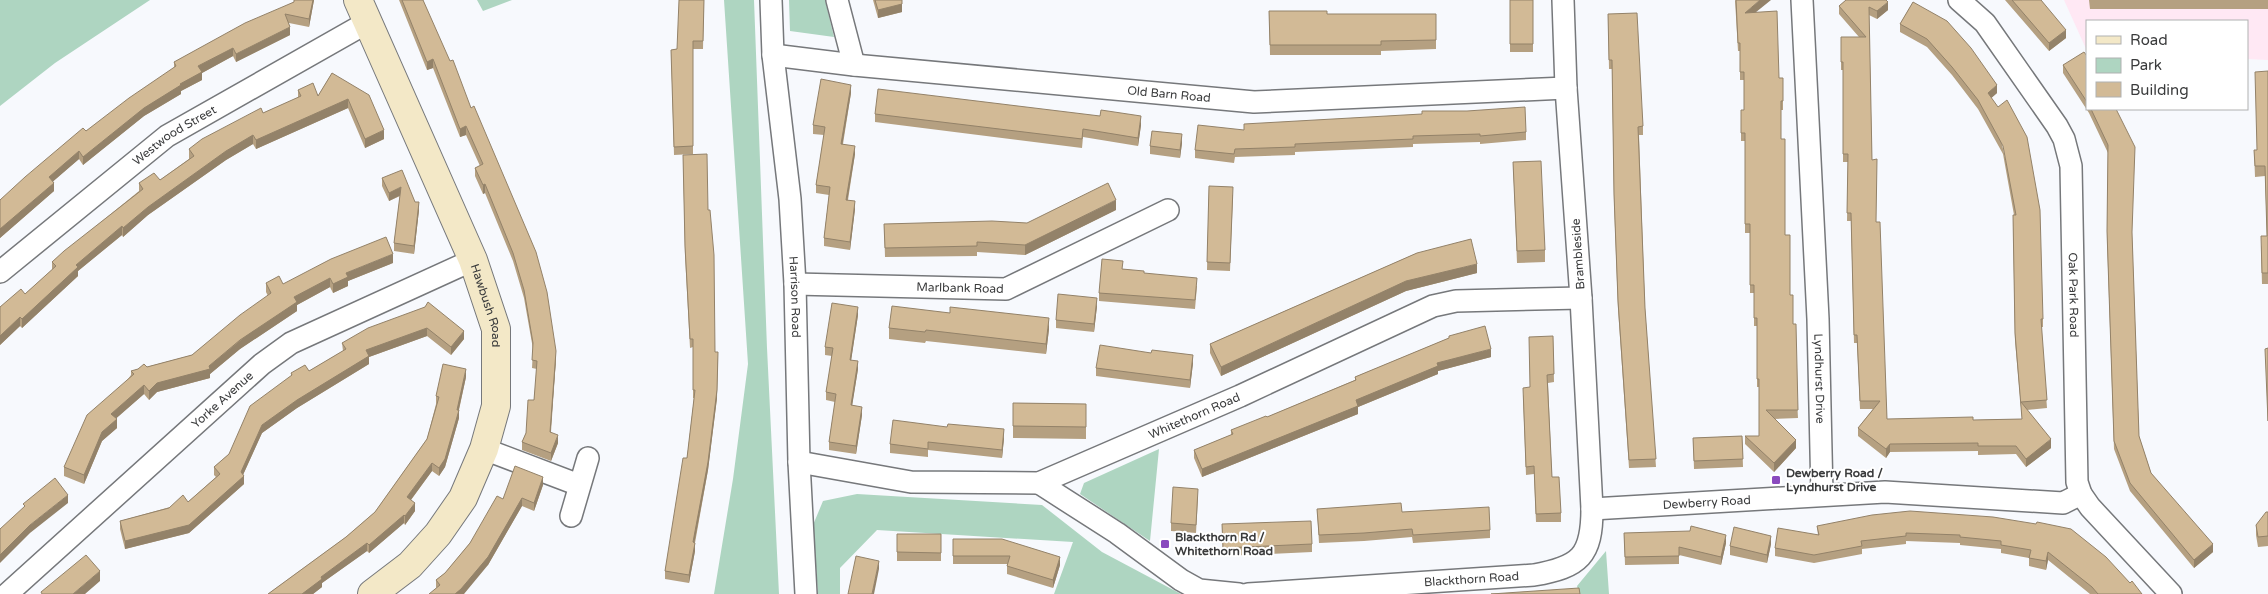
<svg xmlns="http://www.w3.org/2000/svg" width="2268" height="594" viewBox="0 0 2268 594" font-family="'Varela Round',sans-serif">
<rect width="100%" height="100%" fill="#f7f9fd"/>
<!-- education -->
<path fill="#ffe8f4" d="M2064 0H2268V60L2247 59V21H2087V51Z"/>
<!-- green -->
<path fill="#aed5c1" d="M0 0H150L55 63 0 106Z
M477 0H512L483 11Z
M724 0H754L767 348 779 594H714L733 479 748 364Z
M789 0H825L834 37 790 31Z
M1159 449 1150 541 1080 494 1084 483Z
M857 494 1042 505 1102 552 1181 594H1054L1073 542 877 530 840 568V594H818L813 525 823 501Z
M1606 551 1609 594H1579L1577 586Z"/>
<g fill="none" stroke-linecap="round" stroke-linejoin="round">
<defs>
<g id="street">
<path id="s1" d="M771 0 773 55 790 199 795 284 799 462 806 594"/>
<path d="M837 0 854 65"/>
<path id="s2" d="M1802 0 1818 319 1822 495"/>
<path id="s3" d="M1959 0 1985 23 2057 126 2064 139 2071 166 2077 482 2081 494 2090 507 2171 594"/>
<path id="s4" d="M773 55 854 65 1254 102 1566 88"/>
<path id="s5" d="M0 272 167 136 368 22"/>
<path id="s6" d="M795 284 1006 289 1168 210"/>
<path d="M484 449 579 485"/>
<path id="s7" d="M799 462 911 482 1039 483 1240 396 1433 306 1456 301 1581 298"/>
<path d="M1039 483 1117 533 1181 580 1199 590 1239 594"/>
<path id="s8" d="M1592 509 1885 492 2063 503 2081 494"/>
<path d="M571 516 588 458"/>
<path id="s9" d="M7 594 262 364 291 343 473 260"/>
<path id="s10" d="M1248 594 1534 575C1580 567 1592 556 1592 509L1581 298 1566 88 1563 0"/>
</g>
<g id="secondary">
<path id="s11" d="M358 0 473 260 496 329V406L484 449 463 498 438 534 410 565 372 594"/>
</g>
</defs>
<!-- street casing -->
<use href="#street" stroke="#76787b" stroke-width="24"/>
<!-- secondary casing -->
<use href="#secondary" stroke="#76787b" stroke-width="30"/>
<!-- street -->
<use href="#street" stroke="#fff" stroke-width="21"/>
<!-- secondary -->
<use href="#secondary" stroke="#f3e8c7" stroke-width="28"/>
</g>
<!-- wall -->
<path fill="#b5a081" d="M314 0 309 27 289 23 290 35 236 62 233 56 202 73V80L181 91V94L144 116 83 165 79 159 53 181 54 191 0 238V200L86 131 174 68V62L294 2Z
M399 0H423L556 359 551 432 558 443 551 461 522 450V442L526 433 534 400 537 369 532 368 533 349 524 298 513 261 485 193 483 194 475 176V168L480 166 466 135 460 137 433 68 427 70Z
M704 0 703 49H693V154L674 155 671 50 677 49Z
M873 0H902V12L878 18Z
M1510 0H1533V52H1510Z
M1735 0 1755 12 1779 78H1783V110H1781V139L1785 235 1790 295 1793 324 1798 418 1774 419 1796 448 1774 472 1745 444V436H1759V387H1757V326H1754V293H1750V233H1745V141H1741V110H1744V80H1740V51H1738Z
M1846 0 1888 10 1877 19 1869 15 1872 160 1887 419 1973 420 2022 419 2015 341 2013 223 2014 215 2003 154 1978 109 1952 75 1927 47 1900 32V24L1913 2 1997 93 1991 98 2043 319V327H2041L2047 408 2027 410 2051 448 2026 467 2016 454 1978 455V451L1890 452 1886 458 1858 436V428L1873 409H1860L1857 343H1854L1851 221H1847L1848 162H1843V70H1841V37H1859L1839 14V6Z
M2005 0H2041L2066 38 2049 51Z
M2089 0H2268V9H2090Z
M1269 11 1327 14H1436V49L1381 51V55H1270Z
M1608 14 1643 126V135H1639L1645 308 1656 467 1629 468 1618 309 1614 202 1612 69H1609Z
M2087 56V109H2116L2132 236 2139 436 2151 473 2213 552 2194 568 2130 491 2114 449 2107 239 2108 153 2089 113 2063 73V65Z
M2268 71V284H2262L2261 247 2267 236 2265 176 2255 177 2254 150H2257Z
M332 73 384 139 365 148 348 108 256 149 253 144 226 160 148 215 123 237 122 235 78 271V276L22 328 20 326 0 345V307L25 294 52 270V262L139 191V183L160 180 189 159V149L263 113 298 98V90L318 96Z
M851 93 843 144 855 154 848 200 855 209 850 250 824 246V238L829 195 816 193V185L824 135 813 134V125Z
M875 114 1141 125 1138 146 1083 137 1082 148 875 122Z
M1244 130 1526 132V140L1480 144V142L1413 144V147L1295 152V155L1235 157 1234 163 1195 158V150Z
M1182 143 1180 158 1150 154V146Z
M683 155 708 210 717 398 708 470 695 543V551L689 583 665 579V571L687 458 694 398H693V347L690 348 685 255Z
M1513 162 1545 250V262L1517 263Z
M382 178 415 202 419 210 414 254 394 251V243L400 196 389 201 382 186Z
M1209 186 1233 195 1230 271 1207 270Z
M1116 210 1025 255 977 252V256L885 257 884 224 1027 223Z
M1417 253 1477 273 1406 291 1221 376 1210 353V344Z
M393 263 348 281V286L333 293 330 287 297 305V311L240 349 210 374V378L157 392 149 400 144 394 116 418 117 428 102 441 84 484 64 476V467L131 375V371L192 355 268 296 266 292V283L283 284Z
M1123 269 1197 286 1195 309 1099 301V293Z
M1097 306 1094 332 1056 328V320Z
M425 307 464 339 451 355 427 336 369 357V364L297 408 262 433 243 475 244 484 189 533 125 549 120 529V521L188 502 216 477 214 475V467L229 454 291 376V373L309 371 343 351 342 343Z
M858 315 851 360 858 369 852 405 862 415 856 454 829 450V442L835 402 826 400V392L832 356 825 355V347Z
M889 328 1049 329 1046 354 926 341 925 343 889 339Z
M1449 336 1491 357 1438 371V374L1358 407V414L1202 477 1194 458V450L1231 435V430L1267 417 1355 380V377L1449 338Z
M1553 336 1554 382 1548 383 1552 477 1561 513V522H1536L1534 474 1526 475 1523 396 1530 387Z
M1193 363 1190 388 1096 376V368Z
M466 377 459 410V418L445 467 439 476 432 471 411 500 415 511 405 525 404 523 369 553 367 551 322 583V587L313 594H268L346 537 375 512 427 439 436 404V396Z
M1013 403 1086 404V439L1013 438Z
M1742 436 1743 467 1694 469 1693 438Z
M1004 438 1002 458 928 450V457L890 453V444Z
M543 485 534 511 522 506 488 565 436 588V580L445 573 470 543 503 499Z
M1198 497 1196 533 1171 531V523Z
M1317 509 1402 512 1490 530V538L1413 543 1412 537 1364 541 1319 543Z
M2268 512V546L2258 547 2256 535V525Z
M1993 517 2130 583 2142 594H2090L2048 560 2046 570 2029 566V558L2001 553V549L1960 545V543L1906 541V544L1862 549V554L1814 563 1775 556V548L1818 535 1817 526Z
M1222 524 1312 544V552L1223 556Z
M1624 533 1726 543 1721 565 1679 555V564L1625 565Z
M897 534H941V561H897Z
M953 539 1060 565 1053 588 1007 574V564H953Z
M1771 544 1767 563 1730 555V546Z"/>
<!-- shaded-wall -->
<path fill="#938269" d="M313 0H314L309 27V19Z
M1760 0H1771L1745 21V13Z
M1888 2V10L1877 19V11Z
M902 4V12L878 18V10Z
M290 27V35L236 62V54Z
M2066 30V38L2049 51V43Z
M233 48V56L202 73V80L181 91V94L144 116 83 165V157L144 108 180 84 198 66Z
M433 59V68L427 70V62Z
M851 85V93L841 152V144Z
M1997 85V93L1988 101V93Z
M348 99V108L256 149V140Z
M1141 116V125L1138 146V138Z
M466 126V135L460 137V129Z
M384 130V139L365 148V139Z
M1182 134V143L1180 158V150Z
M253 135V144L226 160 148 215 123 237V228L148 207 226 151Z
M855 146V154L846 208V200Z
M79 151V159L49 185V177Z
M54 183V191L0 238V229Z
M485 184V193L483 194V185Z
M401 187V195L389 201V193Z
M1116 200V210L1025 255V245Z
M855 201V209L850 250V242Z
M419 202V210L414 254V246Z
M122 226V235L78 271V276L22 328V319L76 265Z
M393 254V263L348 281V286L333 293V284L346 273Z
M1477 264V273L1406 291 1221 376V367L1406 281Z
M330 278V287L297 305V311L240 349 210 374V378L157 392 149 400V391L157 383 209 366 294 297Z
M1097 298V306L1094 332V324Z
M858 307V315L850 368V360Z
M20 317V326L0 345V336Z
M1049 318V329L1046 354V344Z
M427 328V336L369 357V364L297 408 262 433 242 477 244 476V484L189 533 125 549V541L241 472 262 425 366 350Z
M464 331V339L451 355V347Z
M1491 349V357L1438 371V374L1358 407V414L1202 477V469L1437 363Z
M556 351V359L550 440V432Z
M718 352 717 398 708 470 693 550V542Z
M1193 355V363L1190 388V380Z
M858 361V369L851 413V405Z
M466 369V377L458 413 459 410V418L445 467 439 476V468L457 410Z
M144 385V394L111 423V414Z
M862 407V415L856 454V446Z
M117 419V428L102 441 84 484V475L102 432Z
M1004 429V438L1002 458V450Z
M558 435V443L551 461V453Z
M2051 439V448L2026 467V459Z
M1796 440V448L1774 472V463Z
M1890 444V452L1886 458V449Z
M432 463V471L407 505V497Z
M543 477V485L534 511V503Z
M68 495V503L30 533 0 563V555L30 525Z
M522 498V506L488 565 464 594H455Z
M415 503V511L405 525V516Z
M404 515V523L369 553V545Z
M1726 535V543L1721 565V557Z
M1771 536V544L1767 563V555Z
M367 543V551L322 583V587L313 594H302L321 577Z
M695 543V551L689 583V575Z
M2213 544V552L2194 568V560Z
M2048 552V560L2046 570V561Z
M1060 557V565L1053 588V580Z
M879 561V569L874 594H872Z
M100 571V581L85 594H73Z"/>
<!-- building -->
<path fill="#d2ba96" stroke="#938269" d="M294 0H313L309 19 285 14 290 27 236 54 233 48 198 66 202 72 180 84 181 85 144 108 83 157 79 151 49 177 54 183 0 229V200L25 177 83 128 86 131 129 98 176 66 174 62 245 23 294 2Z
M402 0H423L450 61 453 60 471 108 474 106 536 252 547 292 556 351 550 432 558 435 551 453 522 442 526 433 528 400H534L537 361 532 360 533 343 524 290 513 253 485 184 483 185 475 168 483 164 466 126 460 129 433 59 427 62Z
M679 0H704L703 41H693V146L674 147 671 50 677 49Z
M875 0H902V4L878 10Z
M1510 0H1533V44H1510Z
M1736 0H1760L1745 13 1777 11 1779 78H1783V101H1781V139H1785V235H1790V295H1793V324H1796L1798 410H1766L1796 440 1774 463 1745 436H1759V379H1757V318H1754V285H1750V224H1745V133H1741V110H1744V72H1740V43H1738Z
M1846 0H1886L1888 2 1877 11 1869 7 1872 160 1877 159 1876 222H1880L1887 419 1973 417V420L2022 419 2015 333 2013 215H2016L2003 146 1978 100 1952 67 1927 39 1900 24 1913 2 1947 21 1971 48 1997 85 1988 93 1998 107 2007 100 2027 137 2040 210 2043 319H2041L2047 400 2021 402 2051 439 2026 459 2016 446H1978V443L1890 444 1886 449 1858 428 1880 401H1860L1857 335H1854L1851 213H1847L1848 154H1843V62H1841V37H1866L1839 6Z
M2012 0H2041L2066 30 2049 43Z
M1269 11H1327V14H1436V40L1381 41V45H1270Z
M1637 13 1643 126 1638 127 1645 308 1656 459 1629 460 1618 301 1614 194 1612 60H1609L1608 14Z
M2084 52 2087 56V102L2063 65Z
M2268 71V273H2262L2261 236H2267L2265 166H2255L2254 150H2257L2255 72Z
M332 73 369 95 384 130 365 139 348 99 256 140 253 135 226 151 148 207 123 228 122 226 76 265 78 267 22 319 20 317 0 336V307L21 289 25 294 56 266 52 262 64 251 143 189 139 183 154 173 160 180 194 156 189 149 202 139 261 108 263 113 301 96 298 90 313 83 318 96Z
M821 79 851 85 841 144 855 146 846 200 855 201 850 242 824 238 830 187 816 185 825 127 813 125Z
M878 89 1100 116 1101 110 1141 116 1138 138 1083 129 1082 139 875 114Z
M1525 107 1526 132 1480 136V134L1413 136V139L1295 144V147L1235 149 1234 154 1195 150 1198 125 1244 130V124L1422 114V111H1467Z
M2091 109H2116L2135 147 2132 232 2139 436 2151 473 2213 544 2194 560 2130 483 2114 441 2107 231 2108 145Z
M1152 131 1182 134 1180 150 1150 146Z
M707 154 708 210H710L714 255 715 352H718L717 390 708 462 693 542 695 543 689 575 665 571 683 458H687L695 390H693V339H690L685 246 683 155Z
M1541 161 1545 250 1517 251 1513 162Z
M402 170 415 202H419L414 246 394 243 401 187 389 193 382 178Z
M1108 183 1116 200 1025 245 977 242V246L885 248 884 224 992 221 1027 223Z
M1209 186 1233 187 1230 263 1207 262Z
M386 237 393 254 346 273 348 277 333 284 330 278 294 297 297 302 240 340 209 366 210 369 157 383 149 391 144 385 111 414 117 419 102 432 84 475 64 467 87 415 134 374 131 371 138 369 144 364 147 367 192 355 240 315 271 293 266 283 279 276 283 284 331 259Z
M1471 239 1477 264 1406 281 1221 367 1210 344 1417 253Z
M1102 259 1123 261 1122 269 1144 271V273L1197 278 1195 300 1099 293Z
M1058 294 1097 298 1094 324 1056 320Z
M428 302 464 331 451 347 427 328 366 350 369 356 297 400 262 425 241 472 244 476 189 525 125 541 120 521 169 508 183 495 188 502 220 474 214 467 229 454 250 406 292 375 291 373 305 365 309 371 346 349 342 343 368 328 425 307Z
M832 303 858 307 850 360 858 361 851 405 862 407 856 446 829 442 836 394 826 392 833 348 825 347Z
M892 306 950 313V307L1049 318 1046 344 926 330 925 332 889 328Z
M1485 326 1491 349 1437 363 1438 366 1356 400 1358 406 1202 469 1194 450 1233 434 1231 430 1266 416 1267 417 1356 380 1355 377 1449 338V336Z
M1553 336 1554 374 1547 375 1552 477H1559L1561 513 1536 514 1534 466 1526 467 1523 388 1530 387 1529 337Z
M1100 345 1151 353 1152 350 1193 355 1190 380 1096 368Z
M2268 348V421L2265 349Z
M443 364 466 369 457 410H459L445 459 439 468 432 463 407 497 415 503 405 516 404 515 369 545 367 543 321 577 322 579 302 594H268L346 537 375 512 427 439 439 397 436 396Z
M1013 403 1086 404V427L1013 426Z
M893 420 947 427 948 424 1004 429 1002 450 928 442V449L890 444Z
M1742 436 1743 459 1694 461 1693 438Z
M515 466 543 477 534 503 522 498 488 557 461 589 455 594H429L440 585 436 580 445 573 470 543 497 496 503 499Z
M55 478 68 495 30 525 0 555V529L25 506 23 504Z
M1173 487 1198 489 1196 525 1171 523Z
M1401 503 1402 512 1489 507 1490 530 1413 535 1412 529 1364 533 1319 535 1317 509Z
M1910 511 1993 517 2036 524 2037 522 2071 529 2106 557 2130 583 2132 581 2142 594H2098L2092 587 2048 552 2046 561 2029 558 2031 550 2001 545V541L1960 537V535L1906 533V536L1861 541 1862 546 1814 555 1775 548 1778 528 1819 535 1817 526 1872 515Z
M2266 512H2268V536L2258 537 2256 525Z
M1311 521 1312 544 1223 548 1222 524Z
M1691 526 1726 535 1721 557 1679 547V556L1625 557 1624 533 1690 531Z
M1734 527 1771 536 1767 555 1730 546Z
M897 534H941V553L897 552Z
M953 539H1002L1060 557 1053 580 1007 566 1010 556H953Z
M86 555 100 571 73 594H42L41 592Z
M856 556 879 561 872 594H848Z
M1579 588 1580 594H1491Z"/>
<!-- markers -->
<g fill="#8a4abe" stroke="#fff" stroke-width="2">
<rect x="1771" y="475" width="10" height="10" rx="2.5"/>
<rect x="1160" y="539" width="10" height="10" rx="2.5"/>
</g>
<g text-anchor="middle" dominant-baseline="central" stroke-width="4" stroke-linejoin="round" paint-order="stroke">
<!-- street labels -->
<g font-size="12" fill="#3a3b3c" stroke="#fff">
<text stroke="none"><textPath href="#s4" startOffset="398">Old Barn Road</textPath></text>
<text stroke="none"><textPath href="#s5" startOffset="222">Westwood Street</textPath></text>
<text transform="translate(1578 254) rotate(-94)">Brambleside</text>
<text stroke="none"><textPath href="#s6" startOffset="165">Marlbank Road</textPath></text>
<text stroke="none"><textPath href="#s3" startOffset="332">Oak Park Road</textPath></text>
<text stroke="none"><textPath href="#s1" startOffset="298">Harrison Road</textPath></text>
<text stroke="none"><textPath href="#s11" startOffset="332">Hawbush Road</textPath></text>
<text stroke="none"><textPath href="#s2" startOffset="379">Lyndhurst Drive</textPath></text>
<text stroke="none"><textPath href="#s9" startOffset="290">Yorke Avenue</textPath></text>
<text stroke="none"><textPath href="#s7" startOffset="411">Whitethorn Road</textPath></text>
<text stroke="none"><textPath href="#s8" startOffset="115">Dewberry Road</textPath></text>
<text stroke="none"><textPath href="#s10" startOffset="224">Blackthorn Road</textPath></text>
</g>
<!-- poi labels -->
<g font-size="12" font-weight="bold" fill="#3a3b3c" stroke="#fff" text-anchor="start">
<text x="1786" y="473">Dewberry Road /<tspan x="1786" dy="14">Lyndhurst Drive</tspan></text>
<text x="1175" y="537">Blackthorn Rd /<tspan x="1175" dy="14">Whitethorn Road</tspan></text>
</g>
</g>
<!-- legend -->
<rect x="2086" y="20" width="162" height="90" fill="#ffffff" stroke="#b0b1b1"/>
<rect x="2096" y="36" width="25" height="8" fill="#f3e8c7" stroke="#b0b1b1"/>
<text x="2130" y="45" font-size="15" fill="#3a3b3c">Road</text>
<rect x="2096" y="58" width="25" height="15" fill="#aed5c1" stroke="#b0b1b1"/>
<text x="2130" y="70" font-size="15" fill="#3a3b3c">Park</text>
<rect x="2096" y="82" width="25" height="15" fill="#d2ba96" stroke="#b0b1b1"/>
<text x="2130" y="95" font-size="15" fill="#3a3b3c">Building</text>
</svg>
